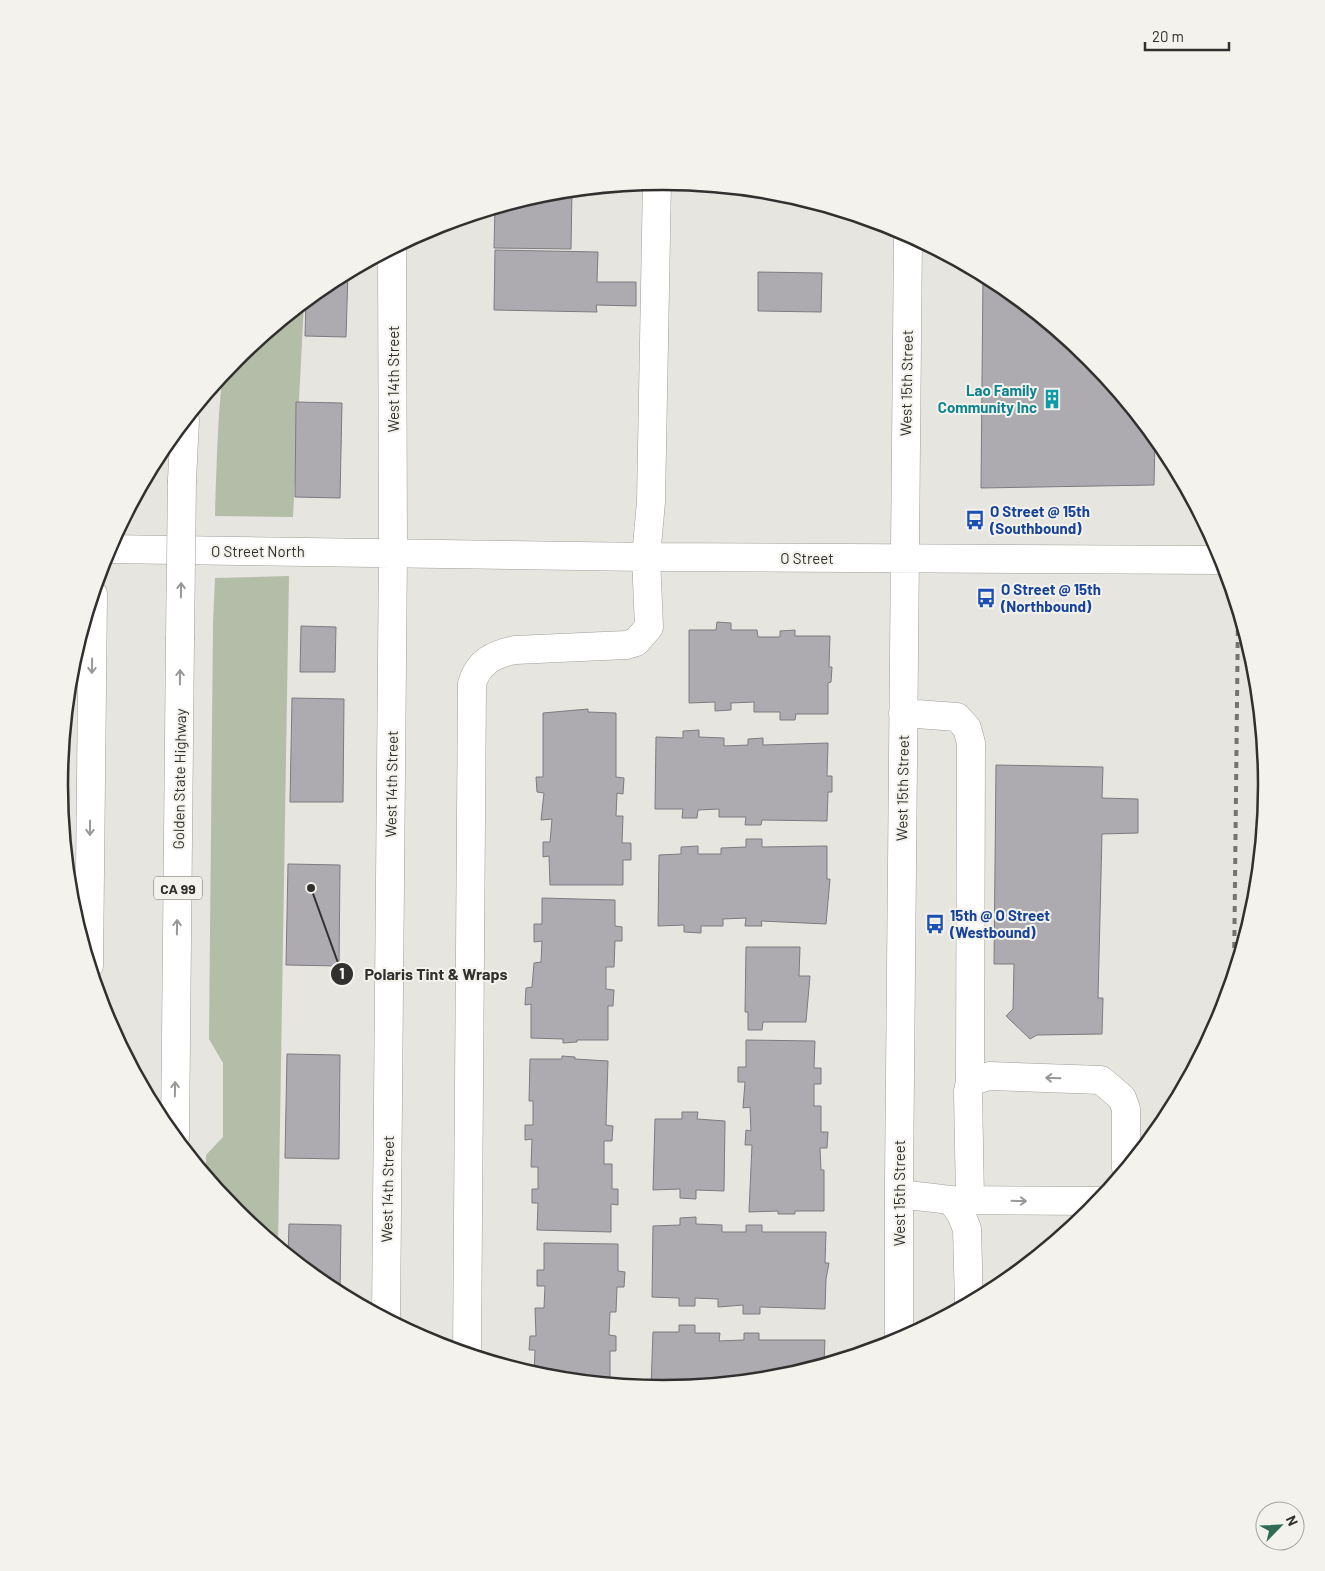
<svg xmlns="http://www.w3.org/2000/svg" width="1325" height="1571" viewBox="0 0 1325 1571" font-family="Barlow,sans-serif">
<rect width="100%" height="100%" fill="#e7e5e0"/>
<!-- green -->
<path fill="#b4bda7" d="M304 303 293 517 215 516C216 496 218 382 225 371 241 348 281 321 304 303Z
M289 576 278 1247 235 1212 206 1176V1155L223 1137V1063L209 1039 213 622 215 578Z"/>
<!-- building -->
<path fill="#adabb0" stroke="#7e7b80" d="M572 191 571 249 494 248 495 208 545 193Z
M495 250 598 252 597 282H636V306L596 305 597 312 494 310Z
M348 272 346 337 305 336 306 301 327 283Z
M758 272 822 273 821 312 758 311Z
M983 275 998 284 1090 359 1155 439 1154 485 981 488Z
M296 402 342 403 340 498 295 497Z
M717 622 731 623V630H757L758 637H780V631L795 630V636H830L829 667H832L831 682 828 683V714H796L795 720H780V712H754V702L731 703V710L715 711V702L689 703V630H716Z
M301 626 336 627 335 672H300Z
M292 698 344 699 343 802H290Z
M588 709V712L616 713V777L624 778 623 794 617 793 616 816H623L622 843H631V860H623V885H550L549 856 543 857V842H550L552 819 541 820 544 793 537 792 536 777H543V713Z
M699 730V737L724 738V746L748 745V739L763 738V745L828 743 827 776H832V792H828L827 821 762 820 761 825H745L746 817H719V809L698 810 697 818H682L683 809H655L656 737 683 738V731Z
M996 765 1103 767 1102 798 1138 799V833L1102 834 1098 998H1103L1102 1034 1037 1035 1030 1039 1006 1016 1013 1009 1014 964H994Z
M746 839H762V847L827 846V879H830L826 924 761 921 762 926H745L746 918 723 919V926H701V933L684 932V925L658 926 659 855 681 854V847L698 846V854H721V848L746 847Z
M288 864 340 865 339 966 286 965Z
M542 898 615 900V926L622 927V941H615L614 967H606V989L614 990 613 1006H608V1040H577V1042L563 1043V1039L531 1038V1004L525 1005 526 988 532 987 534 963 541 962 542 941 534 942V924H542Z
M746 947H800L799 976H810L806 1022H763L762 1030H748V1012H745Z
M746 1040 815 1041 814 1068H821V1084H814V1106H821V1132H828L827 1148H820L821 1170H824V1211H795V1214H778V1211L749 1212 752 1145H745L746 1130 751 1131 750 1107 743 1108 745 1082H738V1067H746Z
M287 1054 340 1055 339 1159 285 1158Z
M562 1056 575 1057V1059L608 1061 606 1125 613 1126 612 1141H604V1164H612V1189H618V1205L611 1204V1232L537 1230 538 1203H532V1189H538V1167H531L532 1139 525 1140V1125H533V1101H529L530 1059H562Z
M682 1112H698L697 1119 725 1121 724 1191 696 1190V1199L680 1198V1189L653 1190 655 1119H682Z
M696 1217V1224L722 1225V1232H746V1225H762V1232H826L825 1263H829L826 1279 825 1309 760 1307V1314H743V1305L718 1307V1299L695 1298V1306H679V1298L652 1297 653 1226 680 1225V1218Z
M289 1224 341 1225 340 1294 327 1287 288 1256Z
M544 1243 618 1244V1271L625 1272 624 1287H617L616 1312H610L609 1335 616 1336V1351H610V1384L544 1378 534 1375 535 1350H529L530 1336H536L535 1308H544L545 1286H537V1270H544Z
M679 1325H695V1333H720L719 1341 744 1340V1333H759V1340H825L824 1364 780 1378 662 1389 651 1388 653 1332H679Z"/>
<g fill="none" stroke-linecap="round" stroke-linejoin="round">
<defs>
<path id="minor" d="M107 549 646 557 1222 560
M903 713 957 717 967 728 971 743 970 1082
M899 1194 951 1200 961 1214 967 1229 969 1303
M952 1200 1098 1201
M970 1200 968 1091 970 1082 989 1076 1101 1080 1122 1098 1126 1109V1168
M386 1319 393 552 392 249
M899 1340V1180L908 236
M467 1354 472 684C478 662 494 654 515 650L626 645 636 642 649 627 646 557 651 502 657 182"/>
<path id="highway" d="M182 480 185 420
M89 965 93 594
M175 1138 180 639"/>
</defs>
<!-- minor casing -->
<use href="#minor" stroke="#a09e99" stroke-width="29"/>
<!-- highway casing -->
<use href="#highway" stroke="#a09e99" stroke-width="29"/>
<!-- minor -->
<use href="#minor" stroke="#fff" stroke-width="28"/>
<!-- highway -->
<use href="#highway" stroke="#fff" stroke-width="28"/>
<!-- rail -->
<path stroke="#747370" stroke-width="4" stroke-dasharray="6 6" stroke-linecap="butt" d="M1234 972 1238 613"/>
<defs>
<path id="highway-bridge" d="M180 639 182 480"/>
</defs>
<!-- highway-bridge casing -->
<use href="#highway-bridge" stroke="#a09e99" stroke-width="29" stroke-linecap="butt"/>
<!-- highway-bridge -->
<use href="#highway-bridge" stroke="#fff" stroke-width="28"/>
</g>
<!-- one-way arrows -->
<defs><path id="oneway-shaft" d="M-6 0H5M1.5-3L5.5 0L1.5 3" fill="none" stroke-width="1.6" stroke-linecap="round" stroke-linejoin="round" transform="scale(1.25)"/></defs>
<g stroke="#989896">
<use href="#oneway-shaft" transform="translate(181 590) rotate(-89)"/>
<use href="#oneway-shaft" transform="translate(92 666) rotate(91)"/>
<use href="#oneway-shaft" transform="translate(180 677) rotate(-89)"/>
<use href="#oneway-shaft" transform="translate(90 828) rotate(91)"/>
<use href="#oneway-shaft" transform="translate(177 927) rotate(-89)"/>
<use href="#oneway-shaft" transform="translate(1053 1078) rotate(-178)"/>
<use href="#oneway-shaft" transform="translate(175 1089) rotate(-89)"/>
<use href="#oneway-shaft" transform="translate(1019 1201) rotate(1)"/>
</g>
<!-- icons -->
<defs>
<symbol id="building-bare" viewBox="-9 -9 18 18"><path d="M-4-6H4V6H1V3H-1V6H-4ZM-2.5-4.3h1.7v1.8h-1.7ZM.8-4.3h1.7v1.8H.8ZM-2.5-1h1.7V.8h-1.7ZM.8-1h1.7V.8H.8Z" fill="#0f9aa8" stroke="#f4f2ed" stroke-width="2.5" paint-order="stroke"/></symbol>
<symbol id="bus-bare" viewBox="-9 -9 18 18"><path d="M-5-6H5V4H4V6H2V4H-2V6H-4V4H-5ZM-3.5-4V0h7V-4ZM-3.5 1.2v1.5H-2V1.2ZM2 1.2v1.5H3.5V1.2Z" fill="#1a4fb4" stroke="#f4f2ed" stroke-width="2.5" paint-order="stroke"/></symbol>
</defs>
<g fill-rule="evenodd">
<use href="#building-bare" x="1038" y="385" width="28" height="28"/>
<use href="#bus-bare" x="961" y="506" width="28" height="28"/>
<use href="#bus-bare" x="972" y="584" width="28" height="28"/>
<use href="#bus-bare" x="921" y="910" width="28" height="28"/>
</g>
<g text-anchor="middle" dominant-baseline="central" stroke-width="4" stroke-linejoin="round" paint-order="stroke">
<!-- shield labels -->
<rect fill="#f4f2ed" stroke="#6c6a67" stroke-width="1" x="154" y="876.5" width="48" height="23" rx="4"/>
<g font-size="14" font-weight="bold" fill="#31302e">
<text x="178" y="888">CA 99</text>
</g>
<!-- street labels -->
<g font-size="15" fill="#31302e" stroke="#f4f2ed">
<text transform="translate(393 379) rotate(-90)">West 14th Street</text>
<text transform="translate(906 383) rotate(-89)">West 15th Street</text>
<text x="258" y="551">O Street North</text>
<text x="807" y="558">O Street</text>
<text transform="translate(179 779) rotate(-89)">Golden State Highway</text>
<text transform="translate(391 784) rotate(-89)">West 14th Street</text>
<text transform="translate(902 788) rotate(-89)">West 15th Street</text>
<text transform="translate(387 1189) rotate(-89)">West 14th Street</text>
<text transform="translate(899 1193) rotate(-90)">West 15th Street</text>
</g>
<!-- culture labels -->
<g font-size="15" font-weight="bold" fill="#0d838f" stroke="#f4f2ed" text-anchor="end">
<text x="1037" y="390">Lao Family<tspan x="1037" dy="17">Community Inc</tspan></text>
</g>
<!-- transit labels -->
<g font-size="15" font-weight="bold" fill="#164399" stroke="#f4f2ed" text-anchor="start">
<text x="990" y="511">O Street @ 15th<tspan x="990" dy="17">(Southbound)</tspan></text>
<text x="1001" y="589">O Street @ 15th<tspan x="1001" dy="17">(Northbound)</tspan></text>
<text x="950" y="915">15th @ O Street<tspan x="950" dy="17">(Westbound)</tspan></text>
</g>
</g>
<!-- crop -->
<path d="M0 0H1325V1571H0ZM68 785a595 595 0 1 1 1190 0a595 595 0 1 1-1190 0Z" fill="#f4f2ed" fill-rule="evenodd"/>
<path fill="none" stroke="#31302e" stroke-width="2.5" d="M68 785a595 595 0 1 1 1190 0a595 595 0 1 1-1190 0Z"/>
<!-- callouts -->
<path fill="none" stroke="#31302e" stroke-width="2" d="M311 888L342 974"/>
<g fill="#31302e" stroke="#f4f2ed" stroke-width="2">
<circle cx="311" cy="888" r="5"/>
<circle cx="342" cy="974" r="12"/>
</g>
<g font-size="15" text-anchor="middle" font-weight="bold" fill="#fff">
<text x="342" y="979">1</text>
</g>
<g font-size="16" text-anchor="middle" font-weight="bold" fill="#31302e" stroke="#f4f2ed" stroke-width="4" stroke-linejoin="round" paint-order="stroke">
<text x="436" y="980">Polaris Tint &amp; Wraps</text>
</g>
<!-- north arrow -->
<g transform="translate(1280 1526) rotate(66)"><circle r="24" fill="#f4f2ed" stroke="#a6a4a1"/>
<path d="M0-4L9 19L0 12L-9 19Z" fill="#306c56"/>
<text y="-8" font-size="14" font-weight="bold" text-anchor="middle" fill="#31302e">N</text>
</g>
<!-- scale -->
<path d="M1145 42v8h84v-8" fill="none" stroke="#31302e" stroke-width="2.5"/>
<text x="1152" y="42" font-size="15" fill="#31302e" stroke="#f4f2ed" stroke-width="4" paint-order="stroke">20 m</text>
</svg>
